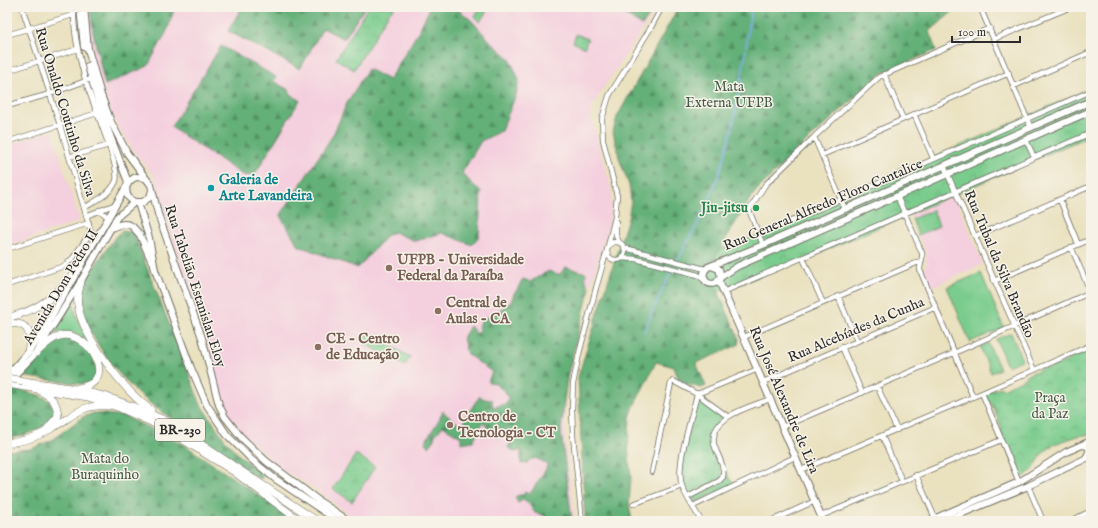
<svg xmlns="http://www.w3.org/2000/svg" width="1098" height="528" viewBox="0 0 1098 528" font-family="'IM FELL English',serif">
<defs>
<pattern id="forest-firs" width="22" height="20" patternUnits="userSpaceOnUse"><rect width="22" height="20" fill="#63b078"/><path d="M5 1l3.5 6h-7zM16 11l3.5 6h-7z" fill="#528f63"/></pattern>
<pattern id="park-crowns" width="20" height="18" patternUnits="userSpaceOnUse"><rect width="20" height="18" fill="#7acc8d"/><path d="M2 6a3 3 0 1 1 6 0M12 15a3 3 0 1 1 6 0" fill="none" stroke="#6aaf7a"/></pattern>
</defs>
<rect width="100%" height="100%" fill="#f7f3e8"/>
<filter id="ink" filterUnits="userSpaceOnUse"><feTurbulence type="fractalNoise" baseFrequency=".025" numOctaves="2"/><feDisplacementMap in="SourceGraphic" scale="8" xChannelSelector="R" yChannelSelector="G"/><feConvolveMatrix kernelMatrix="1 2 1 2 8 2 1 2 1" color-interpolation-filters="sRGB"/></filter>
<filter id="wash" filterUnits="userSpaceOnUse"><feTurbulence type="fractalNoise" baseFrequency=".012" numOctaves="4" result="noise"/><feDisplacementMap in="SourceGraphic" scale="16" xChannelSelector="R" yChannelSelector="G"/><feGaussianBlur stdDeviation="0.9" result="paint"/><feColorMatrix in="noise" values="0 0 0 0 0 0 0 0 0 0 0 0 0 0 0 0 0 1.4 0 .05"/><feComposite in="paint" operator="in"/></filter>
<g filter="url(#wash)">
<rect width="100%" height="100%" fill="#eae1bf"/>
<!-- built -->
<path fill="#f4cfde" d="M86 7H658L605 85 592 107 591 118 612 192 611 209 608 227 581 317 565 396V441L575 521H354L352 517 311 486 284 471 245 436 230 418 218 392 213 363 199 317 158 197 154 175 139 159 117 126 104 96 88 35Z
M52 131 80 221 7 246V145Z
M954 195 983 264 932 287 925 271 927 255 910 215Z"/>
<!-- grass -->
<path fill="#7acc8d" stroke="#527c5c" d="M933 210 939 226 918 235 912 219Z
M981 273 1004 328 970 342 947 287Z
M74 302C74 318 85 332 93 345 81 335 72 330 56 332L72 303Z
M1011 333 1022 360 1007 366 996 339Z
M988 343 1000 369 991 373 980 347Z"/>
<!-- forest -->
<path fill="url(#forest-firs)" stroke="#476e52" d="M90 7H175L168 29 148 66 105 85 93 32Z
M242 7H365L344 39 323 28 300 69 228 31Z
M425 7H455L471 20 491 42 510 59 519 80 516 95 501 131 481 141 462 173 472 184 481 191 479 236 472 245 442 233 415 241 394 232 387 235 358 268 299 246 280 216 333 135 347 103 368 69 389 80 417 34 429 10Z
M609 7H655L642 26 627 16Z
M677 7H958L929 32 936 50 881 74 807 141 757 190 750 199 710 265V273L739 339 738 345 696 363 706 386 701 388C684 383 680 385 674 367L656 362 634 406 630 417 628 446 631 477 629 505 632 521H585L578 377 628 218 631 201 629 185 620 161 613 132 617 117 674 15Z
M221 46 276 77 273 81 289 90 291 95 300 100 255 174 246 176 241 174 171 127Z
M122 231 133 232 201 405 225 440 240 456 262 474 263 477 260 479C238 468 218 450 197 436 180 424 161 413 145 399 120 379 86 336 82 305 82 301 80 296 81 293 83 279 107 249 116 236Z
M566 267 586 273C585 279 586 283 590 288L568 373 564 401 561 431 572 521H551L543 515 535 513 529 504 523 500 518 503 515 497 519 495H523L525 492 530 494 546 469 547 464 536 458 529 460 527 463 521 464V450L516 452 508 448 513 435 509 431 503 430 498 436 492 435 484 423 482 424 473 441 461 443V437L443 426 435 435 433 442 429 447 425 443C430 432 439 422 443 411 450 419 459 423 467 430L470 425 464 421 465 417 480 396 484 399 492 400 493 407C498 407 501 404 506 404L508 398C506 392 504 389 498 387L496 383 488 382 492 372 467 354 463 338 470 326 474 331 475 335 479 331 478 327 484 318C496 316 500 308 511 302L514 293 517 290 522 280 524 279 530 282 541 275 549 271 555 274H560Z
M67 339C76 342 87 346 92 354 95 359 95 368 97 373L92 382 81 384 20 376 50 345 58 340Z
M7 388C21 391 38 392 49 401 73 422 21 437 7 439Z
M94 413 124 416 183 444 296 521H7V451L31 449 52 440 83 417Z"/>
<!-- park -->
<path fill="url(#park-crowns)" stroke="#527c5c" d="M368 7H395L389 13 354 70 336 59Z
M481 7H489L480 22 474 17Z
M576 34 588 39 584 48 573 42Z
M1091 88V135L801 261 718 292 710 273V265L719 250 756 236Z
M367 333 410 357 405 366 362 342Z
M1089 348H1091V434L1078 436 1054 444 1042 454 1033 470 1020 479 1000 432 1002 428 992 404 987 402 984 394 999 387 1003 389 1026 378 1027 375 1045 367 1048 369 1069 360 1070 356Z
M701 402 722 417 712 431 710 444 722 473V478L688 494C673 471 690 431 697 406Z
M356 454 375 467 352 502 333 489Z
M726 471 730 480 737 483 695 502H692L693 497 722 483 725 480Z"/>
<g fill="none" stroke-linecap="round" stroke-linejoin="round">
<!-- stream -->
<path stroke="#81b0eb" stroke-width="1.5" d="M678 260C692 234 707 208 717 180 737 124 744 66 751 7
M644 332 663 288 672 270"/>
</g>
</g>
<g filter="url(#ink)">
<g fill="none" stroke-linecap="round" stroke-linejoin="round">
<defs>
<path id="minor" d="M74 7C73 31 79 56 85 79 90 98 121 168 116 181 110 195 95 201 84 208
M980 7 1031 128
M7 35 73 15
M994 39 1071 7
M7 71 78 49
M884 74 903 119
M1014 86 1091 52
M7 106 50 94 91 79
M914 114 933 158
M814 137 845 209
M1026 140 1034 157
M7 142 97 113
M822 155 1009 73
M69 157 109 145
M944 166 1034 370
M897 196 922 253C923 259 920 264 920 270L973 397
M1060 200 1078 244
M99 210 109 218
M86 216 116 204
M616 222V236L619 242
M759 235 1091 91
M975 236 1091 186
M607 251a9 9 0 1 1 18 0a9 9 0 1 1-18 0Z
M763 245 749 210 765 185 814 137 879 77 990 28
M608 246 615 217 617 196 603 140 602 119 609 96 650 29 662 7
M1071 247 1091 293
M625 248 705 269
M7 249 89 223
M622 258 636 259 698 275 704 280
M803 258 823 303
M994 281 1091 239
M7 285 64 266 73 258 91 232 60 125 22 7
M723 292 1091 133
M838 296 857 341
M744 337 921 261
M842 347 862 393
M763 382 936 307
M877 386 897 430
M982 393 1019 482
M782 427 954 353 1091 292
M882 436 902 481
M801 470 982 393 1091 345
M652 472 671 383 673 381 697 394 727 416
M916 475 935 518
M1028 486 1043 521
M688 497 719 481 723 477C725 465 717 455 714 444 709 416 751 407 770 399
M633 504 682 486
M693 506 795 457
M821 516 1001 440
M582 521 573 436 572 409 573 384 579 354 596 288 607 250
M701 521C696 511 685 496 682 486 675 465 692 417 697 394L758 369
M771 521 815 501
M1071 521 1091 511"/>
<path id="major" d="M80 7 84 47
M84 7 88 49 101 95 111 122 127 153 151 185 158 214 202 338 219 405 225 417 241 437 266 461 319 501 349 521
M88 66 101 112 128 182
M1091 101 763 245 708 267C699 274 705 287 716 283L721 277 738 266 1091 111
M145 178 136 177C127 181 124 188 128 197L134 202H143L150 197 152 190
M138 203 149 238 155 270 191 368 207 405 227 435 252 460 274 478 338 521
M110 229C117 225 124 222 132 226L140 235 151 260
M711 266 719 269 721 277
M719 281 823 521
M7 376 28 352 40 336 126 187
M9 381 35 354 81 281 117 217 135 202
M1082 445C1092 446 1090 451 1086 458
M929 521 1019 482 1066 452 1091 441
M944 521 1028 486 1091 456"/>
<path id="highway" d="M81 281C80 288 76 298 78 305 82 336 125 392 151 410
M7 318C43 309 55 295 80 268
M7 324C29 321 32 333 28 352
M35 354C42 348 50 339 60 336 88 329 121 383 78 388
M23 381 70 388 107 397 137 408 166 421 317 521
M7 384 88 397 120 408 149 421 174 434 233 471 300 521
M40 391C53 398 57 402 58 416L47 429
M7 443C23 442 40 436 54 427 74 415 82 404 108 406"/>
</defs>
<!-- minor casing -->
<use href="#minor" stroke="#6e6b5f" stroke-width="6"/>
<!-- major casing -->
<use href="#major" stroke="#6e6b5f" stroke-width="8"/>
<!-- highway casing -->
<use href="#highway" stroke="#6e6b5f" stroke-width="8"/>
<!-- minor -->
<use href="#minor" stroke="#fff" stroke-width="4.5"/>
<!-- major -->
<use href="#major" stroke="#fff" stroke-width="6"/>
<!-- highway -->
<use href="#highway" stroke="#fff" stroke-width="7"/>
<defs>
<path id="highway-bridge" d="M7 378 23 381"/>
</defs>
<!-- highway-bridge casing -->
<use href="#highway-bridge" stroke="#6e6b5f" stroke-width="8" stroke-linecap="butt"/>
<!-- highway-bridge -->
<use href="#highway-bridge" stroke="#fff" stroke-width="7"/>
</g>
</g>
<!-- markers -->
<circle fill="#0f9aa8" stroke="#f7f3e8" stroke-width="1.5" cx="211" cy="188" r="4"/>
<circle fill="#2e9e5b" stroke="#f7f3e8" stroke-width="1.5" cx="756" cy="208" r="4"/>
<g fill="#8d6e63" stroke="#f7f3e8" stroke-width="1.5">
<circle cx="389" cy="268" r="4"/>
<circle cx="438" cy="311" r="4"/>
<circle cx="318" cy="347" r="4"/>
<circle cx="450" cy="425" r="4"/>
</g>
<g text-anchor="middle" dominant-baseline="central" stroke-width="3" stroke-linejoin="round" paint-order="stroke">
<!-- shield labels -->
<rect fill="#f7f3e8" stroke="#686764" stroke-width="1" x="155" y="419" width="50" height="22" rx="3"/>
<g font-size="13" font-weight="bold" fill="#2b2b2b">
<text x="180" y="430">BR-230</text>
</g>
<!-- park labels -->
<g font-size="14" fill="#435b48" stroke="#f7f3e8">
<text x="729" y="87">Mata<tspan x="729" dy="16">Externa UFPB</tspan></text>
<text x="1050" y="398">Praça<tspan x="1050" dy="16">da Paz</tspan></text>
<text x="105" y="459">Mata do<tspan x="105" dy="16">Buraquinho</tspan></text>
</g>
<!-- street labels -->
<g font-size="14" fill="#2b2b2b" stroke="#f7f3e8">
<text transform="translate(65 112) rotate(73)">Rua Onaldo Coutinho da Silva</text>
<text transform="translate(823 205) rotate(-23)">Rua General Alfredo Floro Cantalice</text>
<text transform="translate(999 264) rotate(67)">Rua Tubal da Silva Brandão</text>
<text transform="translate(195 286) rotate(72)">Rua Tabelião Estanislau Eloy</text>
<text transform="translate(61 287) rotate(-59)">Avenida Dom Pedro II</text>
<text transform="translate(856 330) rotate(-23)">Rua Alcebíades da Cunha</text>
<text transform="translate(784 400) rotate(67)">Rua José Alexandre de Lira</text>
</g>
<!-- culture labels -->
<g font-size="14" font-weight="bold" fill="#0d838f" stroke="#f7f3e8" text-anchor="start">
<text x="219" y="180">Galeria de<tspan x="219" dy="16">Arte Lavandeira</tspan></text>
</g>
<!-- leisure labels -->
<g font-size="14" font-weight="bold" fill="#27864d" stroke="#f7f3e8" text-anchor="end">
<text x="748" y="208">Jiu-jitsu</text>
</g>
<!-- education labels -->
<g font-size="14" font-weight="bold" fill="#785e54" stroke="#f7f3e8" text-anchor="start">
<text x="397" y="260">UFPB - Universidade<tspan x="397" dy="16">Federal da Paraíba</tspan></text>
<text x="446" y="303">Central de<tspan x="446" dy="16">Aulas - CA</tspan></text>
<text x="326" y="339">CE - Centro<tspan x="326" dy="16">de Educação</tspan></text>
<text x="458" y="417">Centro de<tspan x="458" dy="16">Tecnologia - CT</tspan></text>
</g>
</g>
<!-- margin -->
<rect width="1098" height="528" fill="none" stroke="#f7f3e8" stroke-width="24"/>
<!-- scale -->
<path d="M952 36v6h68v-6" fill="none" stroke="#2b2b2b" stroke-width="2"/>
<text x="958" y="36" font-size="12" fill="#2b2b2b" stroke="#f7f3e8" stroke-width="3" paint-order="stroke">100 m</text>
</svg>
